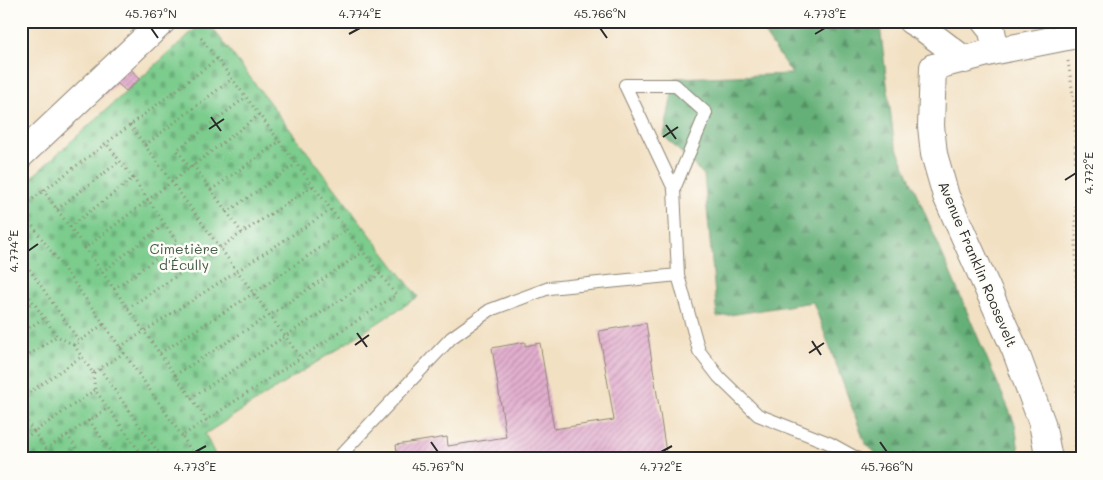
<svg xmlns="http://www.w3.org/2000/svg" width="1103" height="480" viewBox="0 0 1103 480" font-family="Mali,sans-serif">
<defs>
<pattern id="forest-firs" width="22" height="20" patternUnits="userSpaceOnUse" patternTransform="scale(1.25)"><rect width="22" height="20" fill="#65b078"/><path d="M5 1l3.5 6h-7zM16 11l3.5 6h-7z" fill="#538f63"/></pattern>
<pattern id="cemetery-stones" width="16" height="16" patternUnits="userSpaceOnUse" patternTransform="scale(1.25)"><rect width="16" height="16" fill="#7ccc8d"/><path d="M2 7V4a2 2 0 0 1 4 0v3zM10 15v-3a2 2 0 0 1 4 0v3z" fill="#6baf7a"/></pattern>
<pattern id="building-hatch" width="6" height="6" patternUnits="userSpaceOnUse" patternTransform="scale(1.25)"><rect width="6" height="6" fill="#e3afcf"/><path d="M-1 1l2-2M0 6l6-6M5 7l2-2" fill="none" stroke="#b88fa8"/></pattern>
</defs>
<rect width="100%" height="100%" fill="#fdfcf7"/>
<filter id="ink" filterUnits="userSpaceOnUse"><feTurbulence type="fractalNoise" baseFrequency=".02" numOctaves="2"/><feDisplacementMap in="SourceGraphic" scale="10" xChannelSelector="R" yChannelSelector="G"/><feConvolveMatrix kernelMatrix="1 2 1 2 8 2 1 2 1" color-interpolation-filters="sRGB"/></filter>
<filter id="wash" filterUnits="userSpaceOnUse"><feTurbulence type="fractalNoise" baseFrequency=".0096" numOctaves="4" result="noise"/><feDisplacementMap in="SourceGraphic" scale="20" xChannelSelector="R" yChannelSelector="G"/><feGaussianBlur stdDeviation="1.12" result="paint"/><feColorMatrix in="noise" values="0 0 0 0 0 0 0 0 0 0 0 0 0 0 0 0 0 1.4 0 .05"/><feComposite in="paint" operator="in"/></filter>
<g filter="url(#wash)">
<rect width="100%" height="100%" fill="#f2e0c2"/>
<!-- forest -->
<path fill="url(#forest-firs)" stroke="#486e52" d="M756 21H875L880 26 894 141 1015 424 1020 459H882L865 443 813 302 717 317 704 175 664 136 675 78 792 74Z"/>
<!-- cemetery -->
<path fill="url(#cemetery-stones)" stroke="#547c5c" d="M204 21H207L418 297 205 434 217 459H21V187Z"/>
<g id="blocks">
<!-- building -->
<path fill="url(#building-hatch)" d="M842 21H856L850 28Z
M125 63 140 79 126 91 117 83 101 98 94 91Z
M646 323 667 459H510L509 455 488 459H398L396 445 447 437 448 446 506 437 492 348 525 342V346L540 343 554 429 614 420 599 331Z"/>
</g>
</g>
<g filter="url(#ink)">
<use href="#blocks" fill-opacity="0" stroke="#8e8676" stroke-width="1"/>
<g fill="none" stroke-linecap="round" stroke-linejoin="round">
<defs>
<path id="lane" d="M674 189 625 85H675L706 113 674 189 678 275 699 351 719 377 758 415 829 443 858 459
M337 459 451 338 490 310 549 288 678 275"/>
<path id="street" d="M911 21 924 29 965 60
M984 21 992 31 996 51
M933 67 931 126 934 154 946 196 1015 350 1042 423 1049 459
M933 67 996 51 1082 34
M21 155 163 21"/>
</defs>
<!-- lane casing -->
<use href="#lane" stroke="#8e8676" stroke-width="14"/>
<!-- street casing -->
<use href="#street" stroke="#8e8676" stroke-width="28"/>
<!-- path -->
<path stroke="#8e8676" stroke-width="3" stroke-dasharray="1 4" stroke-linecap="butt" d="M201 38 217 59
M1068 61 1075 108 1077 375 1075 457
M130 125 301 358
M145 145 232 79
M193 165 227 212
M190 168 177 150 246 97
M133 178 193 265
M43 190 85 248 259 115
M211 190 279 142
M21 208 217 59 396 295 182 436 197 459
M57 209 120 161
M21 210 104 324
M70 227 133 178 106 143
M242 233 227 212 296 164
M85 248 207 420
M21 257 79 341
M102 272 165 224
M21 285 57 336 74 345
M114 289 178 243
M128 308 313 186
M21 310 33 302
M104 324 124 353 93 373 74 345Z
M21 333 44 318
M120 347 331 210
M124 353 182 436
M160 353 254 293 346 230
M21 360 57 336
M100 369 163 459
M93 373 95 390 145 459
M175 375 270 315 363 252
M21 398 81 357
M191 398 380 274
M21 414 34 432 95 390
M89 420 116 459
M67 435 84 459
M21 440 34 432 53 459
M46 449 108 408
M21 458 22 459"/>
<!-- lane -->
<use href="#lane" stroke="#fff" stroke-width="12"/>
<!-- street -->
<use href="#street" stroke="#fff" stroke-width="26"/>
</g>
</g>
<!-- ticks -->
<path fill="none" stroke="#2b2b2b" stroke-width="2" d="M151 28 158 38M600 28 607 38M349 34 360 28M815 34 825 28M211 117 221 131M666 125 676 139M209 129 224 119M663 137 678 127M1065 180 1076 173M28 251 38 244M357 333 367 347M812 341 821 355M355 345 369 335M809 353 824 343M431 442 438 452M880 442 887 452M195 452 206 446M661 452 672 446"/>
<g text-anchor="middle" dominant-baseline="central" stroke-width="5" stroke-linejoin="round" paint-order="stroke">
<!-- park labels -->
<g font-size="14" fill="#435b48" stroke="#fdfcf7">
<text x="184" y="248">Cimetière<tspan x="184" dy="16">d'Écully</tspan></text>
</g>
<!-- street labels -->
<g font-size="14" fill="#2b2b2b" stroke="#fdfcf7">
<text transform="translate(978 264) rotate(67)">Avenue Franklin Roosevelt</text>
</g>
</g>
<!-- margin -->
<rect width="1103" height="480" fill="none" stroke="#fdfcf7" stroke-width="55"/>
<rect x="28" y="28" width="1048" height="424" fill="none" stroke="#2b2b2b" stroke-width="2"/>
<g font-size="12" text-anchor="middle" fill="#2b2b2b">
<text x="151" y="18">45.767°N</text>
<text x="360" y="18">4.774°E</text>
<text x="600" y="18">45.766°N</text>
<text x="825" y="18">4.773°E</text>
<text transform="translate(1089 173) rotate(-90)" y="4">4.772°E</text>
<text transform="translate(14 251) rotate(-90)" y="4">4.774°E</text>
<text x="195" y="471">4.773°E</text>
<text x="438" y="471">45.767°N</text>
<text x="661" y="471">4.772°E</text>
<text x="887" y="471">45.766°N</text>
</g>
</svg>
